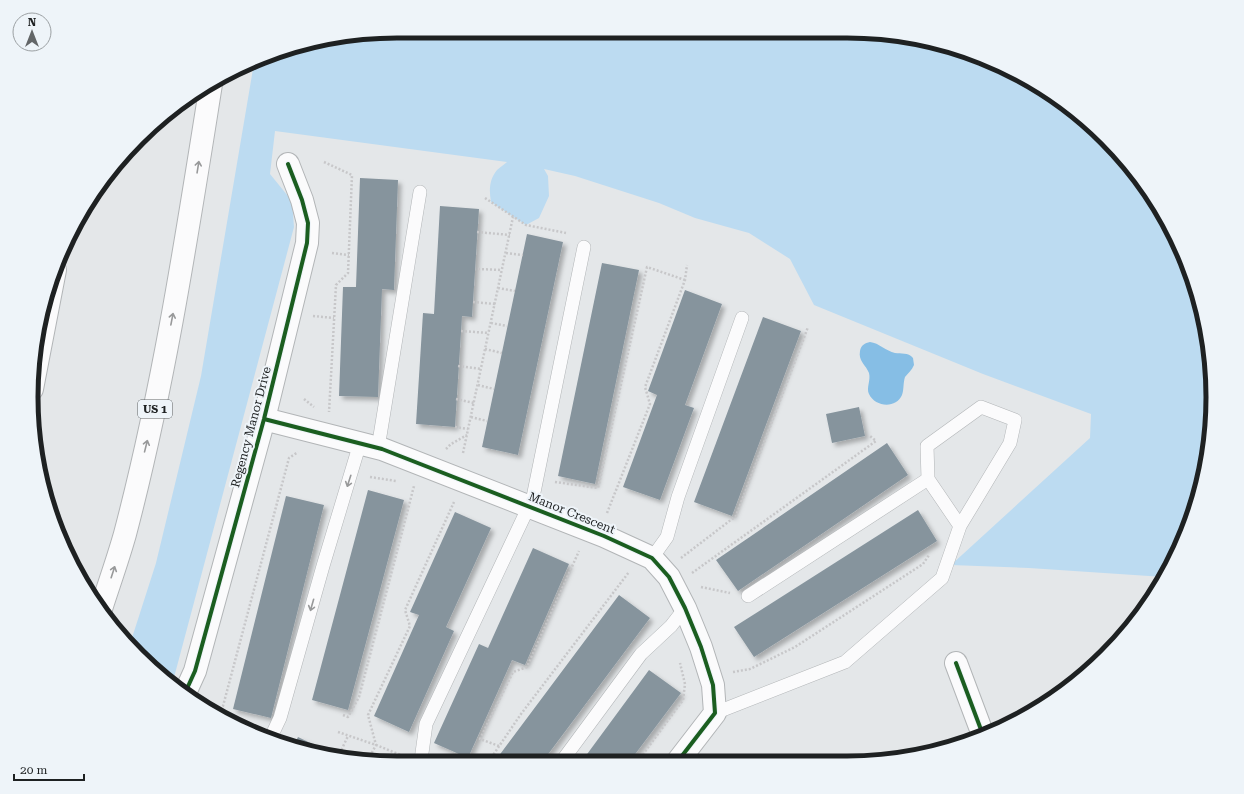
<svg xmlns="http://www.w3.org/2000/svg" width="1244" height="794" viewBox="0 0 1244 794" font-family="'Roboto Serif',serif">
<defs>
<filter id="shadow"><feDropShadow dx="3.5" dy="3.5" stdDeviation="2" flood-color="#0004"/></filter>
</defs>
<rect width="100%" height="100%" fill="#e4e7e9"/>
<!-- green -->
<path fill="#bcdbf1" d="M397 31 895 34 987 59 1070 107 1122 156 1164 214 1194 280 1210 349 1212 421 1200 492 1175 559 1164 577 1029 568 951 565 1090 438 1091 414 983 374 814 305 790 259 749 233 695 218 659 203 575 176 544 169 548 176 549 196 539 218 526 225 491 202C489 190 489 180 497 170 500 167 504 165 507 162L275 131 270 174 292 201 294 227 172 685 131 641 156 563 201 376 254 63 280 50Z"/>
<!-- water -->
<path fill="#86bee5" d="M870 342C879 343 886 351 895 353 901 354 908 352 913 358L914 365C912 370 908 373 905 377 903 383 904 390 902 395 896 409 875 407 869 394 866 388 871 380 869 373 866 365 858 361 860 351 861 345 865 343 870 342Z"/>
<!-- building -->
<path fill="#86949d" filter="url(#shadow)" d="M360 178 398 180 394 290 382 289 378 397 339 396 343 287H356Z
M440 206 479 209 472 317 462 316 455 427 416 424 423 313 434 314Z
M527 234 563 242 518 455 482 447Z
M602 263 639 270 595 484 558 476Z
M685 290 722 304 685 405 694 408 660 500 623 487 657 395 648 391Z
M763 317 801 331 732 516 694 502Z
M859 407 865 436 832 443 826 414Z
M887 443 908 475 738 591 716 560Z
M368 490 404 500 348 710 312 700Z
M286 496 324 505 271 718 233 709Z
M918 510 937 541 754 657 734 627Z
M455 512 491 528 446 627 454 631 409 732 374 716 419 615 410 612Z
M533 548 569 564 525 665 512 660 468 758 434 743 479 644 488 648Z
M619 595 650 618 543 761H495Z
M649 670 681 693 630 761H582Z
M298 737 335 755 334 756 294 745Z"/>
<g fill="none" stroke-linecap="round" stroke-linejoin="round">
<defs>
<path id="lane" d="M378 448 420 192
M531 507 584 247
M652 558 667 537 678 497 742 318
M748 596 928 479
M715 713 845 662 942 578 960 526 928 479 927 446 981 407 1015 420 1010 443 960 526
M270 739 280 718 323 566 360 443
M421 760 426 724 529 506
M562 761 641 654 671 626 685 608"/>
<path id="street" d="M264 419 382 449 604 536 652 558 669 577 685 608 701 647 713 685 715 713 678 761
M956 663 983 735
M185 693 195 671 264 419 307 243 308 223 302 200 288 164"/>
<path id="highway" d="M32 389 55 270
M101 609C109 584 118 559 125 534 164 386 187 235 211 84"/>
</defs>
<!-- lane casing -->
<use href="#lane" stroke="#b2b5b7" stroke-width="14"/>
<!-- street casing -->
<use href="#street" stroke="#b2b5b7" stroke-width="24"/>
<!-- highway casing -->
<use href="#highway" stroke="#b2b5b7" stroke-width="24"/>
<!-- path -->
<path stroke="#c7c7c9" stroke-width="2.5" stroke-dasharray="2 2" stroke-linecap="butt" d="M324 162 352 175 348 273 336 285 329 412
M485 198 526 225 566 233
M477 232 510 235
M332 253 349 255
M506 253 523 255
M478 269 502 270
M498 288 515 291
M473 302 495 304
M313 316 334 318
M491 323 507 326
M461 331 489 333
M485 349 502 353
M458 366 481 369
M478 385 494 389
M304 399 314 407
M456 399 474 403
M471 417 487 421
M455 427 468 429
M446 449 451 444 467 435
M463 453 513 217
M370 477 396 481
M555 482 598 488 647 267 685 280
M607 513 650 404 645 387 685 280 687 265
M681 558 736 516 808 327
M692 573 876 441 870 436
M701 587 730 593
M733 672 750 669 795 647 923 564 929 555
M218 713 223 706 289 458 298 452
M343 715 348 717 359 697 414 486
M338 732 376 745 403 756
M499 746 480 739 513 672 527 667 579 551
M338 757 348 736
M368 760 376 745 368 715 410 626 405 610 454 502
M489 761 521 714 629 572
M638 761 683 700 685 684 680 663"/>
<!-- lane -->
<use href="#lane" stroke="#fbfbfc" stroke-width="13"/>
<!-- street -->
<use href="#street" stroke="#fbfbfc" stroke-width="22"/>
<!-- highway -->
<use href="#highway" stroke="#fbfbfc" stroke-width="22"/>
<defs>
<path id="cycleway" d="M264 419 382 449 604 536 652 558 669 577 685 608 701 647 713 685 715 713 678 761
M956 663 983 735
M185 693 195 671 264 419 307 243 308 223 302 200 288 164"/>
</defs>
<!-- cycleway casing -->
<use href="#cycleway" stroke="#eef4f9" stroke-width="6"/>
<!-- cycleway -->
<use href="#cycleway" stroke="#1b5e20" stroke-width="4"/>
</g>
<!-- one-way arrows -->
<defs><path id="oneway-shaft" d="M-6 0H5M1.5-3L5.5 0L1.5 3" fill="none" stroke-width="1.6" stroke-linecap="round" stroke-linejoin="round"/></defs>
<g stroke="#98999a">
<use href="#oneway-shaft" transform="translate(198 167) rotate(-81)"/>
<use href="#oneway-shaft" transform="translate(172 319) rotate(-79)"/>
<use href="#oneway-shaft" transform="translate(146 446) rotate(-76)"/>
<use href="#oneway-shaft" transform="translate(349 481) rotate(108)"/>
<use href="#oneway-shaft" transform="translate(113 572) rotate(-72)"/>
<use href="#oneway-shaft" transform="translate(312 605) rotate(106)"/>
</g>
<g text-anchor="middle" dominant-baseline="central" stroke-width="4" stroke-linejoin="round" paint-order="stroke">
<!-- shield labels -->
<rect fill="#eef4f9" stroke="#5c6062" stroke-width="1" x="138" y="400" width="34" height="18" rx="3"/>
<g font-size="11" font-weight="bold" fill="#1e2122">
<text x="155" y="409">US 1</text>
</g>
<!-- street labels -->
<g font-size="12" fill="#1e2122" stroke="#eef4f9">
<text transform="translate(251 427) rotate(-75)">Regency Manor Drive</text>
<text transform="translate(572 513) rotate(22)">Manor Crescent</text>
</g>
</g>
<!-- crop -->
<path d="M0 0H1244V794H0ZM397 38H847A359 359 0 0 1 1206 397V397A359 359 0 0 1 847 756H397A359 359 0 0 1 38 397V397A359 359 0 0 1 397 38Z" fill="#eef4f9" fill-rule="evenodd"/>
<path fill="none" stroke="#1e2122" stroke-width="5" d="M397 38H847A359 359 0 0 1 1206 397V397A359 359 0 0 1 847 756H397A359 359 0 0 1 38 397V397A359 359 0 0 1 397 38Z"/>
<!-- north arrow -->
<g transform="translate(32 32)"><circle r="19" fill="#eef4f9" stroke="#9ba0a3"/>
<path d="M0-3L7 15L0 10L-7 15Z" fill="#636668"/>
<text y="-6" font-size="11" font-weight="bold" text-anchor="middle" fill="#1e2122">N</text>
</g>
<!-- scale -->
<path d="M14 774v6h70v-6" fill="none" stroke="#1e2122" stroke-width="2"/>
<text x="20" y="774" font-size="12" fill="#1e2122" stroke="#eef4f9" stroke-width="3" paint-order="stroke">20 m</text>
</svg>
